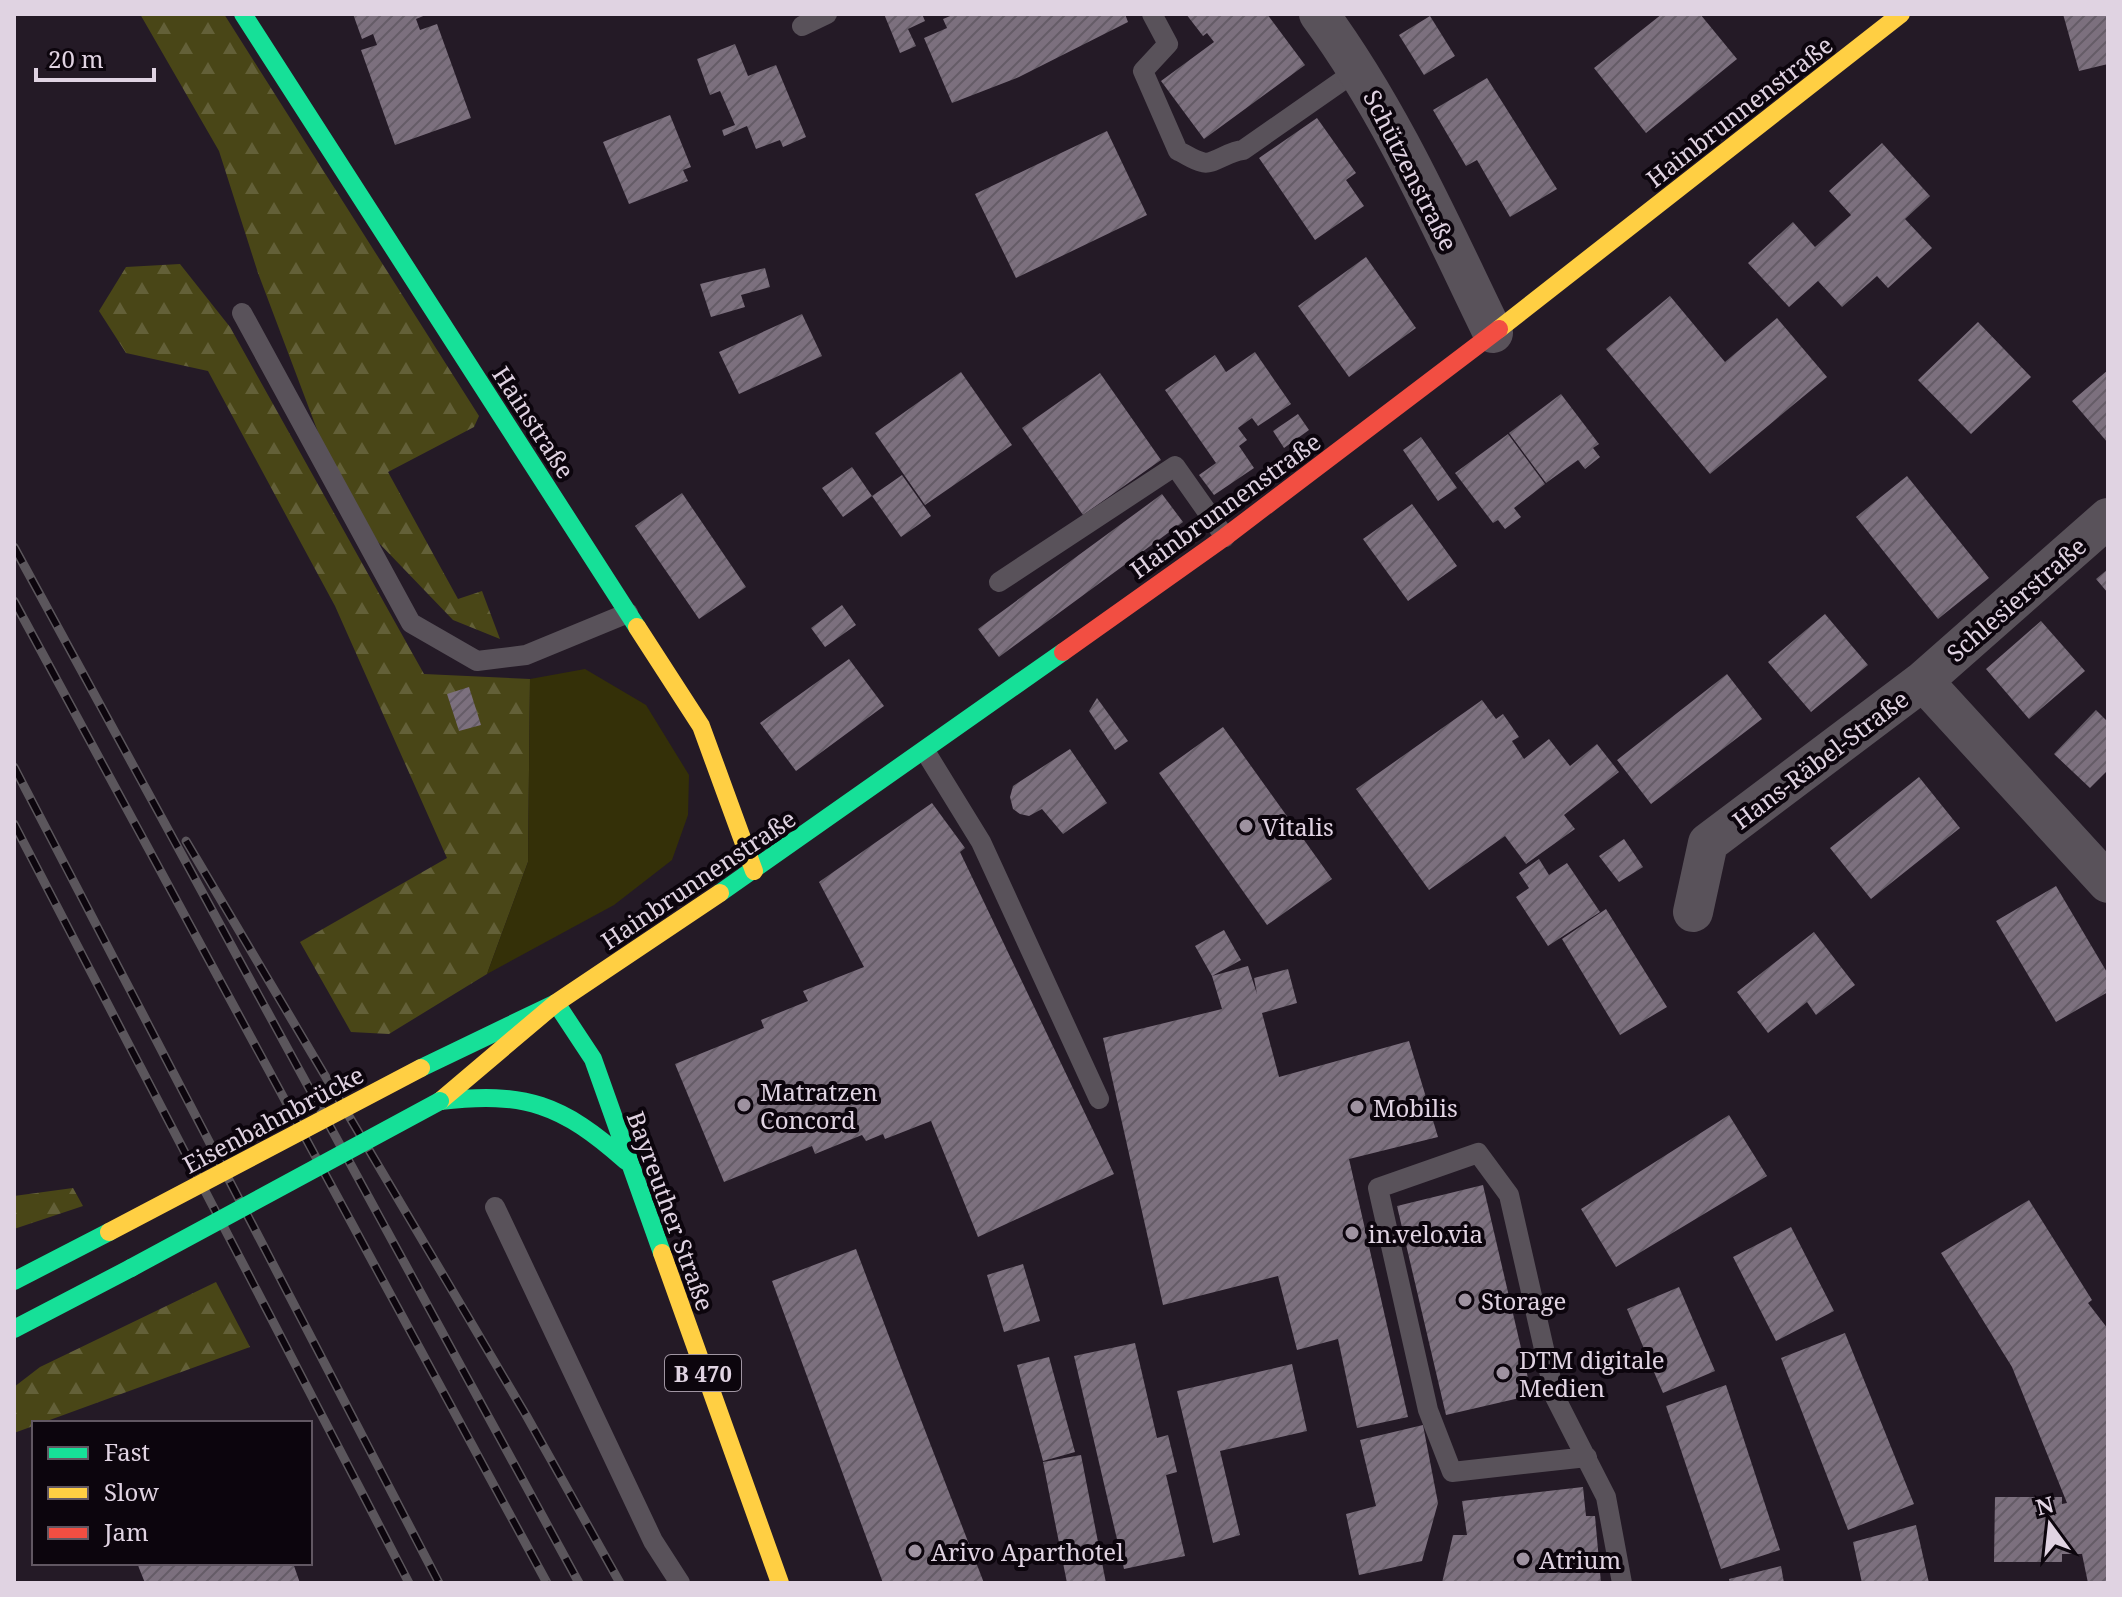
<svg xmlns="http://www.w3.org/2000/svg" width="2122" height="1597" viewBox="0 0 2122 1597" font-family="'Noto Serif',serif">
<defs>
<pattern id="forest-firs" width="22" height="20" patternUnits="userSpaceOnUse" patternTransform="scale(2)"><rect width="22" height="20" fill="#494617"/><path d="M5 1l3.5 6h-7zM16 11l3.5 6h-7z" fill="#636038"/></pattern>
<pattern id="building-hatch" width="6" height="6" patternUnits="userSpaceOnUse" patternTransform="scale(2)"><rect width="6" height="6" fill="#7c707e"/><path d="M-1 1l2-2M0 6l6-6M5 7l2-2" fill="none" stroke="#655c67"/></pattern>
</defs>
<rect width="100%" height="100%" fill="#241a26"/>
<!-- forest -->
<path fill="url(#forest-firs)" d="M140 14H224L479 416 474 427 388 472 458 599 482 591 500 639 453 620 377 541 321 440 258 273 219 151Z
M180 264 230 327 424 674 530 679 528 862 487 974 389 1034 351 1032 300 942 447 858 335 606 208 371 126 353 99 311 126 267Z
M73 1188 83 1206 14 1229V1196Z
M216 1282 250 1347 14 1433V1387L40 1367Z"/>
<!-- park -->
<path fill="#343008" d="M585 669 646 705 689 775 688 815 672 860 614 905 487 974 528 862 530 679Z"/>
<!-- building -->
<path fill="url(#building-hatch)" d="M353 14H428L416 19 420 30 437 24 471 118 395 145 361 50 377 45 373 34 362 39Z
M884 14H922L925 21 908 29 916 46 900 53Z
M955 14H1125L1128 22 1019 77 952 103 924 38 947 28 943 19Z
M1186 14H1267L1305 65 1204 139 1161 81 1214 42 1207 33 1203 36Z
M1662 14H1700L1737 59 1646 133 1594 68Z
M2063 14H2108V64L2079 71Z
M1430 16 1455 56 1424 75 1399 35Z
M735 44 748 76 776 65 806 137 783 147 780 140 756 149 747 126 724 136 722 130 735 125 720 91 710 95 697 59Z
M1487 78 1557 189 1510 217 1477 160 1466 166 1433 110Z
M670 115 691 167 683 170 688 181 629 204 603 142Z
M1317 118 1356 173 1346 180 1364 206 1315 240 1259 158Z
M1107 131 1147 215 1016 278 975 194Z
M1882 143 1930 196 1905 219 1932 248 1888 288 1877 276 1842 307 1818 281 1789 307 1748 263 1793 222 1815 247 1851 215 1829 191Z
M1366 257 1416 328 1349 377 1298 306Z
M765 268 770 287 741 295 745 307 711 317 700 284Z
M1670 296 1725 362 1777 318 1827 377 1710 474 1606 349Z
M802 314 822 356 739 394 719 352Z
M1978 322 2031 377 1971 434 1918 380Z
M1255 352 1291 404 1258 426 1252 418 1238 428 1247 440 1239 446 1254 468 1214 495 1199 475 1216 463 1165 390 1215 355 1226 372Z
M2108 370V443L2072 401Z
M961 372 1012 445 925 505 875 433Z
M1100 373 1161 460 1083 515 1022 428Z
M1561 394 1599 444 1593 448 1600 457 1585 469 1578 460 1546 483 1509 433Z
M1298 414 1309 430 1284 448 1273 431Z
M1508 434 1545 484 1514 508 1521 517 1505 529 1498 520 1493 523 1455 473Z
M1421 437 1457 488 1438 501 1403 450Z
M852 467 872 496 843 517 822 488Z
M902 475 931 516 901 537 872 496Z
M1907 476 1989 578 1938 619 1856 517Z
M682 493 746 587 699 619 635 526Z
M1162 494 1183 522 999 657 978 629Z
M1412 504 1457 566 1408 601 1363 539Z
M2108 569V593L2096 579Z
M842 605 856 625 825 647 811 628Z
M1825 614 1868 665 1811 712 1768 662Z
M2041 621 2085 671 2029 719 1986 669Z
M849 659 884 706 796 771 760 723Z
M1727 674 1762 719 1651 804 1617 760Z
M469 687 481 725 459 731 447 694Z
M1097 698 1128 741 1115 750 1089 711Z
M1482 700 1496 719 1503 714 1519 737 1512 741 1524 759 1549 739 1570 766 1597 744 1619 772 1564 815 1575 829 1526 864 1505 836 1429 890 1356 789Z
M2096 710 2108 722V770L2090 788 2054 754Z
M1223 727 1332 879 1267 925 1159 773Z
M1070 749 1107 803 1063 834 1042 809 1029 816 1020 814 1013 809 1010 797 1013 786Z
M1919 777 1960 828 1871 899 1830 848Z
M932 803 965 848 960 852 1114 1174 978 1237 931 1121 885 1139 883 1134 866 1141 862 1135 815 1154 812 1146 724 1182 675 1064 764 1028 761 1020 808 1001 803 991 864 967 819 882Z
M1624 839 1643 867 1619 882 1599 856Z
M1539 859 1549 875 1567 863 1600 912 1548 946 1516 897 1529 888 1519 873Z
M2056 886 2108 974V992L2056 1022 1996 921Z
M1606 909 1667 1007 1620 1035 1562 939Z
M1224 930 1241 960 1212 976 1195 946Z
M1814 932 1855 985 1816 1015 1807 1002 1768 1033 1737 992Z
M1248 966 1257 994 1254 978 1288 969 1297 1003 1262 1013 1279 1077 1409 1041 1438 1137 1349 1159 1408 1417 1357 1428 1338 1339 1297 1350 1278 1276 1163 1305 1103 1038 1222 1009 1212 976Z
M1729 1115 1767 1176 1616 1267 1581 1209Z
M1483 1185 1532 1395 1446 1415 1397 1206Z
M2029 1200 2092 1300 2088 1303 2108 1329V1583H2088L2082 1554H2062V1562H1994L1995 1497H2062V1504L2067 1503 2012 1367 1941 1253Z
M1791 1227 1834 1311 1776 1341 1733 1257Z
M856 1249 904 1376 984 1583H883L772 1281Z
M1023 1264 1040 1321 1004 1332 987 1275Z
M1679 1287 1715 1371 1663 1393 1627 1309Z
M1845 1333 1914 1504 1848 1530 1781 1358Z
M1135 1343 1157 1438 1168 1435 1177 1472 1166 1475 1185 1556 1124 1569 1074 1356Z
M1049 1357 1075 1452 1043 1461 1017 1365Z
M1292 1364 1307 1431 1220 1451 1240 1535 1213 1543 1177 1391Z
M1726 1385 1780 1550 1721 1569 1666 1406Z
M1423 1425 1438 1503 1422 1561 1359 1575 1346 1514 1376 1506 1360 1440Z
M1081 1455 1106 1583H1067L1043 1462Z
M1583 1487 1586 1516H1595L1601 1583H1442L1453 1535H1467L1462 1501Z
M1916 1525 1929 1583H1862L1853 1542Z
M137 1563H293L300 1583H145Z
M1781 1566 1784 1583H1730L1729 1579Z"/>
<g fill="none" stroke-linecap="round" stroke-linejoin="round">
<!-- lane -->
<path stroke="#59525a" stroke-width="20" d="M1152 14 1168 44 1143 71 1178 151C1186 154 1193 160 1202 162 1212 166 1228 151 1243 150L1359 69
M802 26 827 14
M242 313 411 623 477 661 526 655 628 613
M999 582 1175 466 1225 537
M925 751 981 842 1099 1099
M495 1207 653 1541 680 1583
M1587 1457 1452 1472 1428 1410 1378 1188 1478 1153 1509 1195 1555 1397 1606 1497 1622 1583"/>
<!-- street -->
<path stroke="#59525a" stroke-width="40" d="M1319 14C1391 112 1440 224 1493 333
M1923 681 2108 518
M1693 912 1708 843 1923 681 2108 883"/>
<!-- fast -->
<path stroke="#16e098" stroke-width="18" d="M243 14 637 627
M720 893 1063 652
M421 1068 556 1003 593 1059 662 1253
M440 1101C525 1091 562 1104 626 1161
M14 1281 109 1232
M14 1329 131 1268"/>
<!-- slow -->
<path stroke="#ffcf43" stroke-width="18" d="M1499 329 1901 14
M637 627 701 726 754 871
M440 1101 556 1003 720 893
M662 1253 780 1583"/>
<!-- jam -->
<path stroke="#f24e42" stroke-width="18" d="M1063 652 1225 537 1499 329"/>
<defs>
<path id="rail" d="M14 547 579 1583
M14 601 547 1583
M14 767 439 1583
M14 824 409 1583
M186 841 526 1415 620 1583"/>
</defs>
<!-- rail casing -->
<use href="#rail" stroke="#5b565c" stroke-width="9"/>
<!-- rail -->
<use href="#rail" stroke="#0c050d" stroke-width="6" stroke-dasharray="18" stroke-linecap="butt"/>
<!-- fast-bridge -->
<path stroke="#16e098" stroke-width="18" d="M131 1268 440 1101"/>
<!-- slow-bridge -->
<path stroke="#ffcf43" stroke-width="18" d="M109 1232 421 1068"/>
</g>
<!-- markers -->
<g fill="#9e92a0" stroke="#0c050d" stroke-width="3">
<circle cx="1246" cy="826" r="8"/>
<circle cx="744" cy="1105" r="8"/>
<circle cx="1357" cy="1107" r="8"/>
<circle cx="1352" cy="1233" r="8"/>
<circle cx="1465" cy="1300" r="8"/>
<circle cx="1503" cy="1373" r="8"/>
<circle cx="915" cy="1551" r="8"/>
<circle cx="1523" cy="1559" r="8"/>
</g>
<g text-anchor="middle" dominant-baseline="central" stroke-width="8" stroke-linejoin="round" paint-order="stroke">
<!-- shield labels -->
<rect fill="#0c050d" stroke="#a095a2" stroke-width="2" x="665" y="1355" width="76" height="36" rx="6"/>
<g font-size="22" font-weight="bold" fill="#e0d3e2">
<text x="703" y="1373">B 470</text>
</g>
<!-- street labels -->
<g font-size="24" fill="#e0d3e2" stroke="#0c050d">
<text transform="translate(1739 111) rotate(-38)">Hainbrunnenstraße</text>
<text transform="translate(1411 170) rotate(63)">Schützenstraße</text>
<text transform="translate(534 422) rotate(57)">Hainstraße</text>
<text transform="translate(1225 505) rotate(-36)">Hainbrunnenstraße</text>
<text transform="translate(2016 599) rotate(-41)">Schlesierstraße</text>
<text transform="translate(1820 759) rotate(-37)">Hans-Räbel-Straße</text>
<text transform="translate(698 879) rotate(-34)">Hainbrunnenstraße</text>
<text transform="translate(273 1119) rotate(-28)">Eisenbahnbrücke</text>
<text transform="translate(671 1211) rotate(70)">Bayreuther Straße</text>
</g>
<!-- poi labels -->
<g font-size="24" fill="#e0d3e2" stroke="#0c050d" text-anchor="start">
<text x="1262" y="826">Vitalis</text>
<text x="760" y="1091">Matratzen<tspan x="760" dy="28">Concord</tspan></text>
<text x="1373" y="1107">Mobilis</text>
<text x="1368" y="1233">in.velo.via</text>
<text x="1481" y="1300">Storage</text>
<text x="1519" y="1359">DTM digitale<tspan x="1519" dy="28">Medien</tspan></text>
<text x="931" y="1551">Arivo Aparthotel</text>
<text x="1539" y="1559">Atrium</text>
</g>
</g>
<!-- border -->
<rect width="2122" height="1597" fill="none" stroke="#e0d3e2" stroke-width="32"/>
<!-- legend -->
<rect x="32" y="1421" width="280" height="144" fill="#0c050d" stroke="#615762" stroke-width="2"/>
<rect x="48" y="1447" width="40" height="12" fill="#16e098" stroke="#615762" stroke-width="2"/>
<text x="104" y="1461" font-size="24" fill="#e0d3e2">Fast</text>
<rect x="48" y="1487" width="40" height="12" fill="#ffcf43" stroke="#615762" stroke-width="2"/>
<text x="104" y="1501" font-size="24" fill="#e0d3e2">Slow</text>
<rect x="48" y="1527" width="40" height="12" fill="#f24e42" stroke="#615762" stroke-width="2"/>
<text x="104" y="1541" font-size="24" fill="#e0d3e2">Jam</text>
<!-- north arrow -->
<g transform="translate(2050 1525) rotate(345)" stroke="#0c050d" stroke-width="6" paint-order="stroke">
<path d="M0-6L14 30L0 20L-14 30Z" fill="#e0d3e2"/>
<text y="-12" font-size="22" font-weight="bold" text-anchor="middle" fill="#e0d3e2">N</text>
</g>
<!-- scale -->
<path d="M36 68v12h118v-12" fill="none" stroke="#e0d3e2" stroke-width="4"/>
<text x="48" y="68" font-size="24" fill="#e0d3e2" stroke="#0c050d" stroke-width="6" paint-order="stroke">20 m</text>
</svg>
